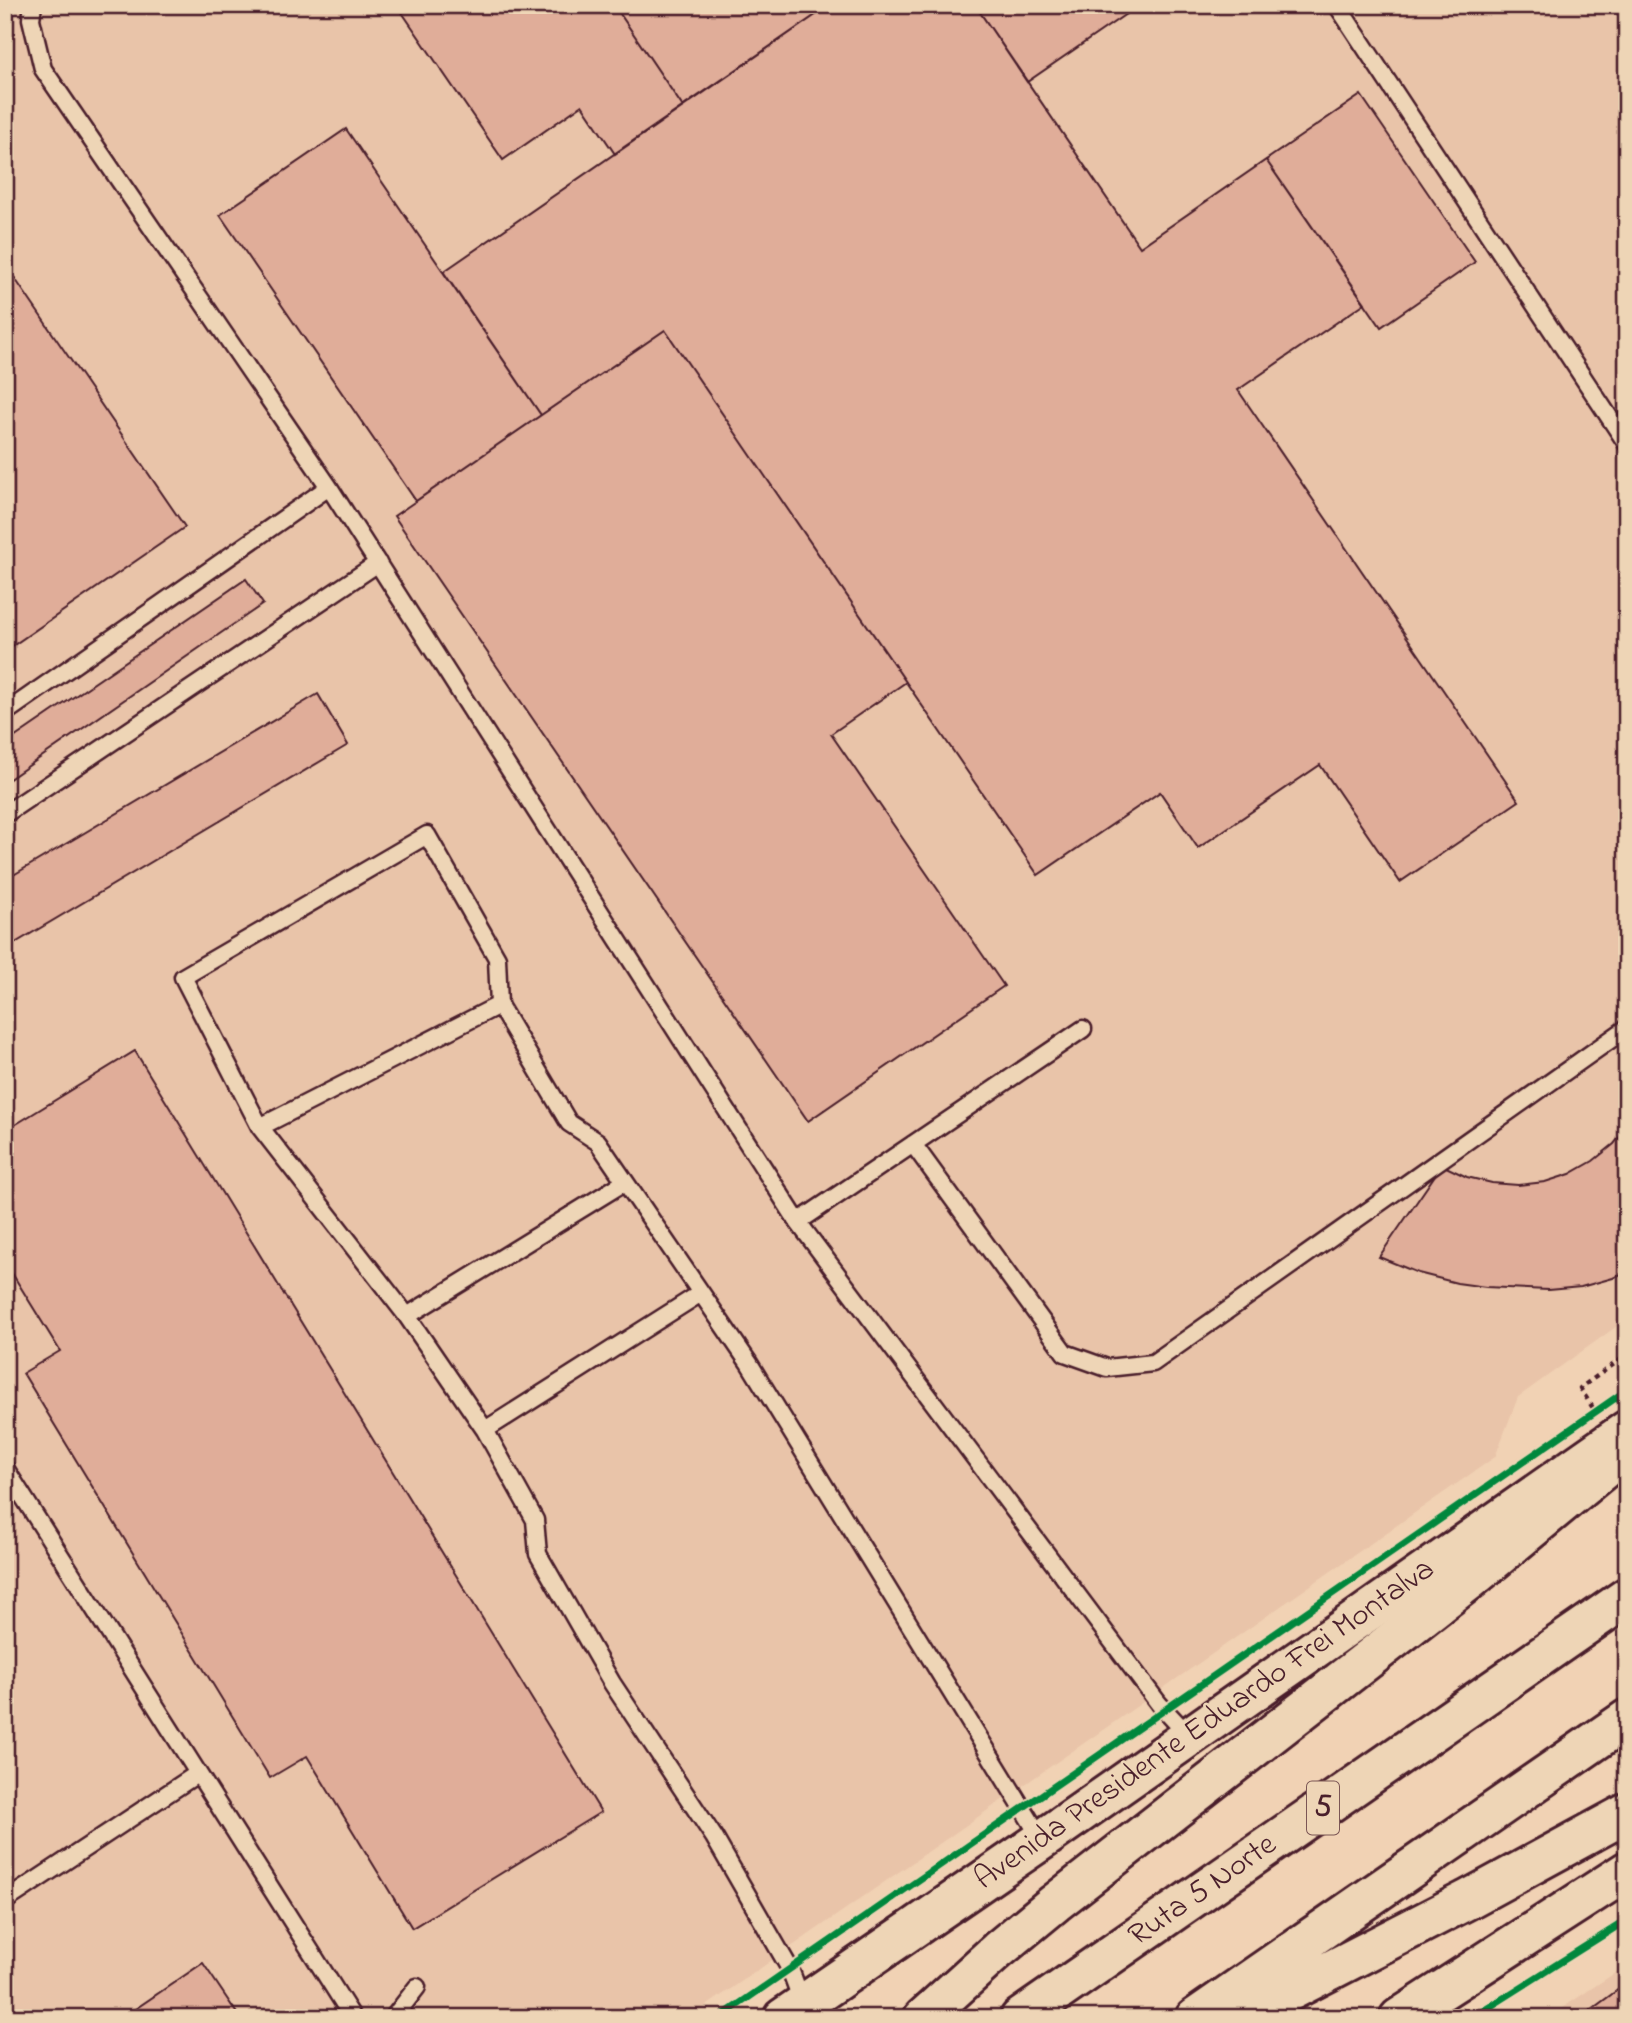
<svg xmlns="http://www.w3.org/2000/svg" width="1632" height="2023" viewBox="0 0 1632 2023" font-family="'Indie Flower',sans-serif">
<rect width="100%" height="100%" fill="#f1d2b4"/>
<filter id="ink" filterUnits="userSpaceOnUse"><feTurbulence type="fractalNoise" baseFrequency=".0143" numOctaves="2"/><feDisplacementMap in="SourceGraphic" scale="14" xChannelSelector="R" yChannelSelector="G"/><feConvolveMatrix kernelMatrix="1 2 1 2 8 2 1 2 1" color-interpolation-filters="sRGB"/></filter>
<g filter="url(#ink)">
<!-- built -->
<path fill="#e9c4a9" d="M5 5H1627V1319L1518 1397 1495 1457 689 2018H5Z
M1627 1965V2018H1547Z"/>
<!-- building -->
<path fill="#e0ad99" stroke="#4a1f2b" stroke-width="2" d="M397 5H614L683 107 615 154 582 105 503 160Z
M614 5H830L683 107Z
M830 5H975L1140 247 1266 160 1365 303 1238 390 1519 801 1400 882 1320 765 1198 848 1160 792 1038 875 665 330 541 415 443 272Z
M975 5H1139L1027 82Z
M1361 95 1475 262 1381 327 1266 160Z
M346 129 541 415 416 501 220 215Z
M5 264 185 527 5 651Z
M665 330 906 682 831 734 1004 986 808 1121 394 516Z
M246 579 263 604 5 782V744Z
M318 694 348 745 5 949V880Z
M135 1051 601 1812 412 1928 307 1756 270 1778 23 1373 60 1351 5 1262V1131Z
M1627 1128V1271L1613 1278 1581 1287 1548 1290 1486 1287 1457 1283 1418 1273 1379 1257 1442 1165 1467 1177 1492 1183 1518 1185 1545 1182 1570 1174 1593 1161 1614 1144Z
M203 1963 240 2018H122Z
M1627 1983V2018H1580Z"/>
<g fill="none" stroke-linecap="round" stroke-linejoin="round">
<defs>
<path id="service" d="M33 5 31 19 43 69 329 487 798 1222 1159 1704 1189 1736
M1337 5 1627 444
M5 713 329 487
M5 814 378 563
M260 1127 499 1005
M913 1144 1065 1353 1107 1368 1153 1363 1627 1028
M798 1222 1083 1029
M407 1316 625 1182
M485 1430 701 1293
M5 1468 353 2018
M5 1901 197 1774
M803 2004 790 1969 714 1837 612 1683 538 1554 535 1520 485 1430 407 1316 260 1127 183 977 427 835 497 958 499 1005 569 1123 598 1142 749 1363 1042 1840
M393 2018 417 1987"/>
<path id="secondary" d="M783 2018 1042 1840 1627 1430
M1399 2018 1627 1871"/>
<path id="motorway" d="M923 2018 998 1950 1055 1903 1470 1580 1627 1450
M1020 2018 1627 1597
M1195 2018 1627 1719
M1238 2018 1467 1900 1627 1813"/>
</defs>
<!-- service casing -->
<use href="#service" stroke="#4a1f2b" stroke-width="21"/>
<!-- secondary casing -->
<use href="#secondary" stroke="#4a1f2b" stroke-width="44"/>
<!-- motorway casing -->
<use href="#motorway" stroke="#4a1f2b" stroke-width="44"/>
<!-- path -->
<path stroke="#4a1f2b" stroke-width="4.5" stroke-dasharray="5 5" stroke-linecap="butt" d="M1593 1408 1580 1388 1627 1355"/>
<!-- service -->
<use href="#service" stroke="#eed5b6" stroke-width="16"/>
<!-- secondary -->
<use href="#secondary" stroke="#eed5b6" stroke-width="38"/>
<!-- motorway -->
<use href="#motorway" stroke="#eed5b6" stroke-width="38"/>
<defs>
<path id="cycleway" d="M719 2018 1627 1390
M1472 2018 1627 1920"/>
</defs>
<!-- cycleway casing -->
<use href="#cycleway" stroke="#eed5b6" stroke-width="11"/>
<!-- cycleway -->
<use href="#cycleway" stroke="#00873e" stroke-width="7"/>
</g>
</g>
<g text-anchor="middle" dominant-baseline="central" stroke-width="5" stroke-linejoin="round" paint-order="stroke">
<!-- shield labels -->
<rect fill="#eed5b6" stroke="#7b5655" stroke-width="2" x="1307" y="1781.5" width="32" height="53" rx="5"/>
<g font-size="30" font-weight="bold" fill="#4a1f2b">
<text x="1323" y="1808">5</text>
</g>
<!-- street labels -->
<g font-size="32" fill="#4a1f2b" stroke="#eed5b6">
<text transform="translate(1205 1725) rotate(-35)">Avenida Presidente Eduardo Frei Montalva</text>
<text transform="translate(1203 1891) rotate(-35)">Ruta 5 Norte</text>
</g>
</g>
<!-- margin -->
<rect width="1632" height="2023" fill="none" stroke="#eed5b6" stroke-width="28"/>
<rect x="14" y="14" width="1604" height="1995" fill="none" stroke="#4a1f2b" stroke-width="2.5" filter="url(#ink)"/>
</svg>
